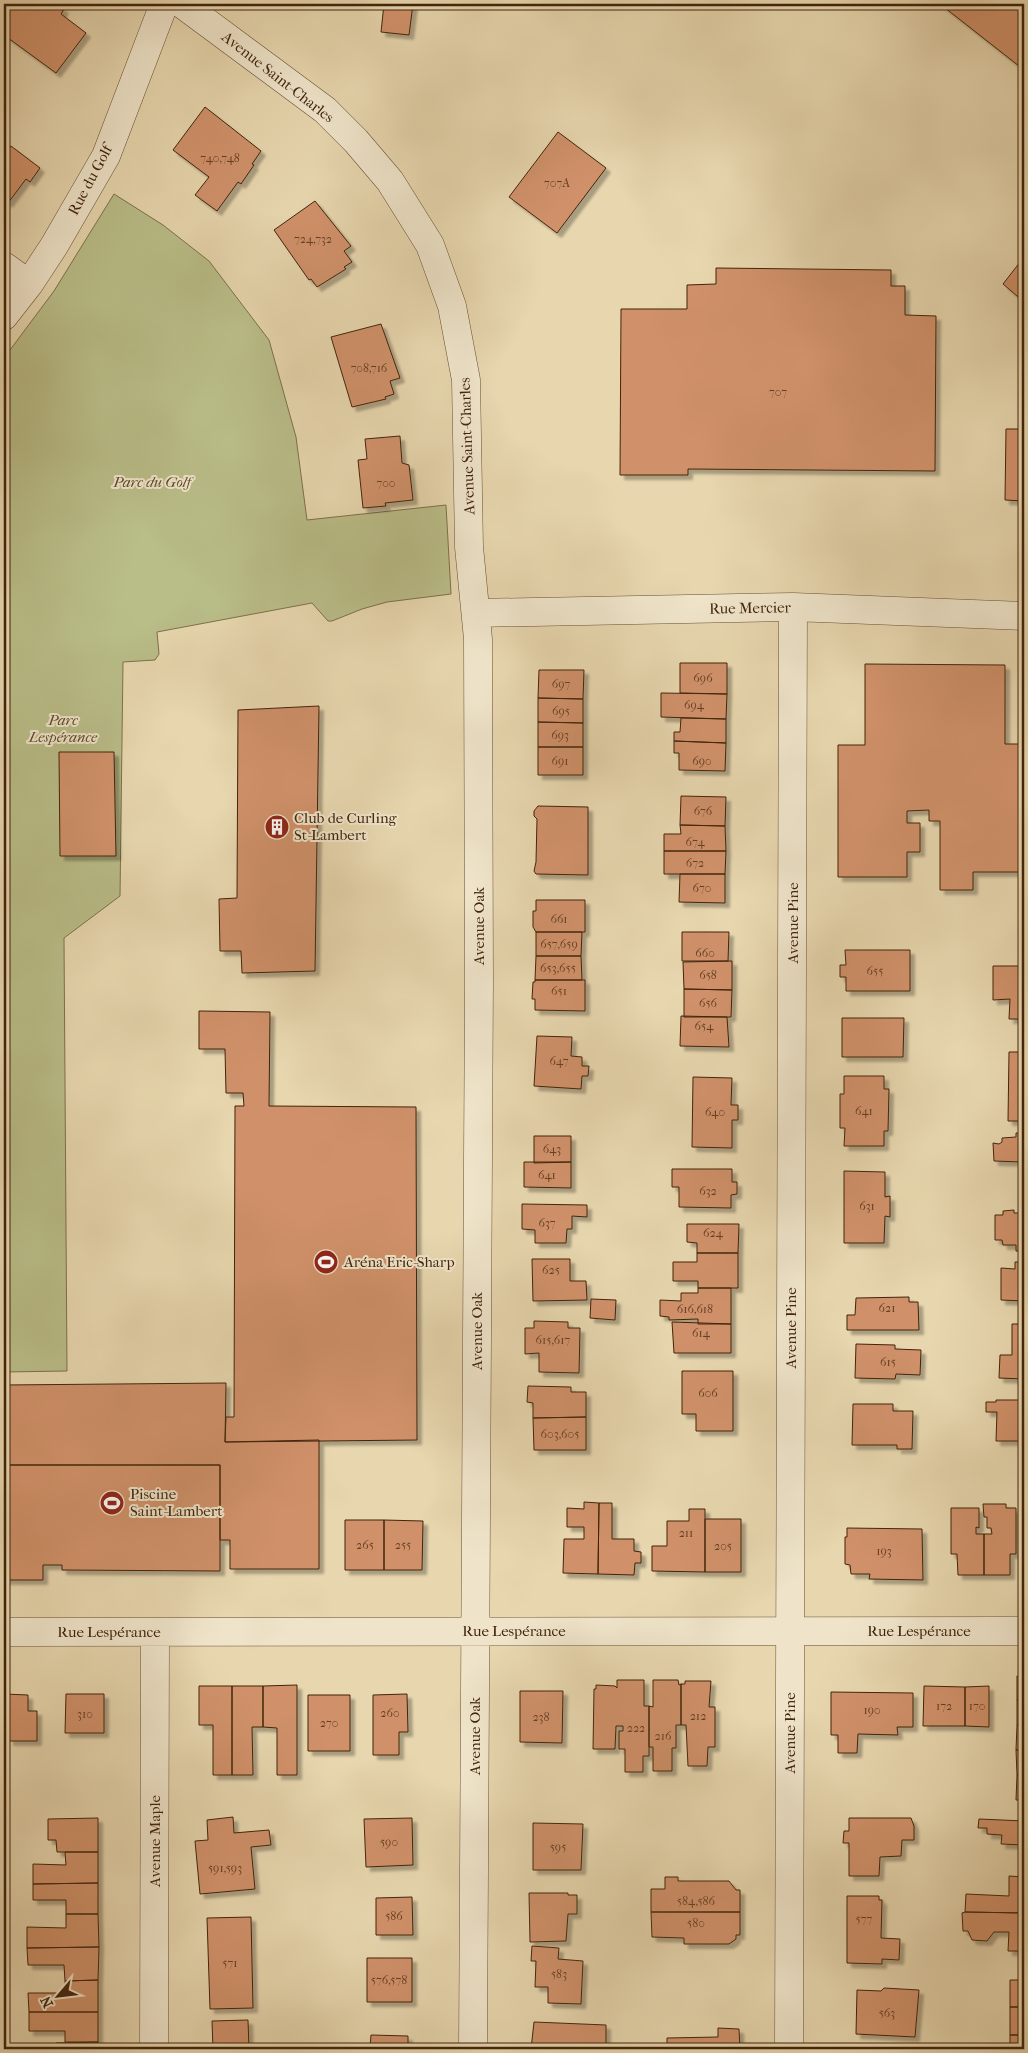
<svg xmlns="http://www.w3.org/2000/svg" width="1028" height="2053" viewBox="0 0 1028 2053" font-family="'IM FELL French Canon',serif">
<defs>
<filter id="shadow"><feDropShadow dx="4.5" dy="4.5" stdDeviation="1" flood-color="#0004"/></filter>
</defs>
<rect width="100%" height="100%" fill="#e7d6ae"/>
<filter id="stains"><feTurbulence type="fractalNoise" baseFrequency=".004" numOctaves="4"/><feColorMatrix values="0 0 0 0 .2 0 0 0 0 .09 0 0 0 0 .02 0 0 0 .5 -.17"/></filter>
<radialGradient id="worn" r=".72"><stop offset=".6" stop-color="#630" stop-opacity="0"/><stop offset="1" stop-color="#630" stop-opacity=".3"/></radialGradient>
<!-- green -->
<path fill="#b9bd88" stroke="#7d704a" d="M114 194 163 225 209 261 269 340 296 437 307 520 446 505 451 594 387 602 362 609 332 621H328L312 603 157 632 159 654 155 660 123 662 120 896 64 938 67 1371 4 1372V358L54 291Z"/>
<!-- building -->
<path fill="#d0916a" stroke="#41240c" filter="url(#shadow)" d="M7 4H56L64 9 61 14 86 33 56 73 4 35V8Z
M384 4H413L409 35 381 32Z
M940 4H1020L1024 7V70Z
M205 107 261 151 252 164 254 165 241 184 238 182 217 211 195 195 209 177 173 150Z
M558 132 606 168 557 233 509 197Z
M11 146 40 168 30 182 26 179 8 203 4 200V156Z
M315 201 351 246 344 251 352 262 344 267 346 269 317 287 311 279 309 280 274 230Z
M1024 257V302L1003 284Z
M716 268 891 270V286H905V315L936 316 935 471 688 469V475H620L621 309H687V285L716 284Z
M381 324 400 378 390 381 394 394 385 397 386 399 352 407 331 337Z
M1006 429H1024V501L1005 500Z
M400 436 402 463 409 465 413 500 385 503 386 506 363 508 358 460 367 459 365 439Z
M680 663H727V694L680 693Z
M865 664 1005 665V744H1024V872H973V890H940V821H929V810L907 811V823H920V852H907V877H838V745H865Z
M539 670H584L583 699 538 698Z
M661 693 727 694 726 719 661 717Z
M538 698 583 699V723L538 722Z
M319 706 315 971 242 973 241 951H220L219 899 237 898 238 710Z
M681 718 726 719V743L674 741V732H680Z
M538 722 583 723V747H538Z
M674 741 726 743 725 771 679 770V753H674Z
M538 747H583V775H538Z
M59 752H114L116 856H60Z
M681 796 726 797 725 826 680 825Z
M538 806 588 807V875L536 874 534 871 536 862 537 819 534 816V811Z
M680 825 725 826 726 851H664V834H681Z
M664 851H726L725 874H664Z
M680 874H725V903L679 902Z
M536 900H585V932H536L533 927V911H536Z
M536 932H582L581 956H536Z
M682 932H729L728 961H682Z
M845 950H910V991H846V977H840V965H846Z
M536 956H581L582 980H535Z
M732 961V990L684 989 683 962Z
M993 966H1021V979H1024V1019H1009L1010 999 993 1000Z
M535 980H585V1011L535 1010V999H532L533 982H535Z
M684 989 732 990 731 1017H684Z
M199 1011 270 1012 269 1106 416 1107 417 1440 225 1442 226 1417H234L235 1106H244L243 1093H226L225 1049H199Z
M681 1016 727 1017 729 1047 680 1046Z
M842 1018H904L903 1057H842Z
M537 1036 572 1037 571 1056 582 1057V1066H589L588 1076H582L581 1089 534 1086Z
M1009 1052H1024V1121H1008Z
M844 1076H884V1089H889L888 1131H884V1146H844L845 1128H840V1094H844Z
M693 1077 732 1078 731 1105H738V1120H732V1148L692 1147Z
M1016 1133H1024V1171H1022V1162L994 1161 993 1143 999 1144 1002 1142V1138L1016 1137Z
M534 1136H571V1162L534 1163Z
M524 1162H571V1188L524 1187Z
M672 1169H732V1182H737V1194L731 1195V1208L679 1207V1187H672Z
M844 1171 885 1172V1197L890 1196V1217L885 1216 884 1243H844Z
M522 1204 587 1205V1217L572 1216V1229H567L566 1243H535V1230L522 1229Z
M1014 1210V1213H1024V1251H1016V1245H1003L1002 1240H995V1215H1003V1211Z
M687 1224H739L738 1253H697V1243L687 1242Z
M697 1253H738V1288H698V1281H673V1262H697Z
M532 1259H570V1281H586L587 1300 533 1301Z
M1015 1262H1024V1301L1001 1300V1268L1015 1269Z
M698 1288H731V1324H698V1319L669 1320V1317L660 1316V1300L681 1301V1293H698Z
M909 1297V1302H918L919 1330H847V1315H855L856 1298Z
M591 1299 616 1300 615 1320 590 1318Z
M534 1321 568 1322V1328H580L579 1373 539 1372V1353L525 1354V1328H534Z
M672 1322 731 1324V1353H674Z
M1012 1324H1024V1379L999 1378 1000 1355H1012Z
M856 1344 895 1345V1349L921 1350 920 1375 896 1374 895 1379 855 1378Z
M682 1371H733V1431H696V1414H682Z
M226 1383 225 1442 319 1440V1569H230V1540H220V1465H4V1385Z
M528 1386 571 1387V1392H586V1417L533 1418V1403L527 1402Z
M996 1400H1024V1441H996L997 1412H986V1402H996Z
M853 1404H893V1411H913L912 1449H897V1445H852Z
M586 1417V1450H534L533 1418Z
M4 1465H220V1571L62 1570V1565H43V1580H4Z
M584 1502 599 1503 598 1574 563 1573 564 1539H584V1527H567V1508L584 1509Z
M599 1503H612V1539H634V1551L641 1552V1563H635L634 1575 598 1574Z
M983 1504H1006V1508H1016V1554H1010V1575H984V1534H992L991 1528H987V1517H984Z
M951 1508H979V1528L976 1527V1534H984V1575H958L957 1554H951Z
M689 1509H705V1572L652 1571V1546H667V1521H689Z
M1022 1514H1024V1577H1022Z
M705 1519H741V1572H705Z
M345 1520H384V1570H345Z
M384 1520 423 1521 422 1570H384Z
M847 1528 922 1529 923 1580 869 1579 870 1574H851L850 1565 845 1564V1537H847Z
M1017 1676H1024V1700H1017Z
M617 1680H644V1706H649V1756H643V1772H625V1749H619V1731H623V1726H616L615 1749H593L594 1689H596V1685L615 1686 617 1688Z
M653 1680H678L679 1685 681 1684V1725H676V1748H672V1771H653V1747H649V1706L653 1707Z
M685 1681H711L709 1707H715V1747H708L707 1766H688L686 1725H681V1684H685Z
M297 1685V1775H277V1728L263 1727V1686Z
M199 1686H232V1775H213V1725H199Z
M232 1686H263V1727H252L253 1775H232Z
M924 1686 965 1687V1726H923Z
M989 1686V1727L965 1726V1687Z
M520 1691H563L562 1743 520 1742Z
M831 1692 913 1693V1727H897L898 1735 858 1734 857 1753H838V1735H831Z
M4 1694 28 1695V1711H37V1741H9V1728H4Z
M66 1694H104V1733H65Z
M407 1694 408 1732H399V1755H373V1695Z
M308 1695H350V1751H308Z
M1017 1700H1024V1725H1017Z
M1017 1725H1024V1750H1016Z
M1016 1750H1024V1775H1017Z
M1017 1775H1024V1800H1016Z
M233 1817 234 1833 269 1830 271 1845 251 1847 255 1889 200 1894 195 1841 208 1840 207 1820Z
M98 1818V1852H57L56 1840H48V1819Z
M412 1818 413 1865 366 1867 364 1819Z
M849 1818H911L914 1826V1840H902L901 1856 880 1857 879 1876H849V1843H843L844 1831H849Z
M979 1819 1024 1821V1845L1001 1844 1002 1835 987 1834V1828H978Z
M533 1823 583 1824 581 1870H533Z
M65 1852H98V1883L33 1884V1864L66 1865Z
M1009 1876 1024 1877V1913L965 1912 966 1894 1009 1896Z
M665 1877H678V1881H729L736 1890H740V1912H651V1889H665Z
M98 1883V1914H66V1900H33V1884Z
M529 1893H568V1895H577V1914H568L566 1941 530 1942Z
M847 1896H879V1900H882L881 1938 900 1939 899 1960 882 1959V1964L847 1963Z
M412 1897 413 1935H376V1898Z
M651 1912H740V1935H736V1939L729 1944H684V1938L652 1937Z
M965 1912 1024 1913V1951H1008L1009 1932H994L987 1941 972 1940 968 1931H963L962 1913Z
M66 1914H98L99 1947 27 1948V1927L66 1928Z
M251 1917 253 2008 210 2009 207 1918Z
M532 1946 559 1948 558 1959 583 1961 581 2004 548 2003V1987H535L536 1961H531Z
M99 1947 98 1980 65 1981 64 1965H28L27 1948Z
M367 1958H412V2002H367Z
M98 1980V2012H29L28 1993H65V1981Z
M1010 1980H1024V2007H1010Z
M884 1988 919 1990 915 2037 856 2034 857 1990 881 1991Z
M1010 2007H1024V2035H1010Z
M29 2012H98V2042H65V2031H29Z
M248 2020 249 2049H213L212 2021Z
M534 2022 606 2025V2047L531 2049Z
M718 2028 739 2029 740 2049H667V2038L718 2037Z
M371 2035 408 2036V2049H343V2047H370Z
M1010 2035H1024V2049H1010Z
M98 2042 99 2049H56V2043Z
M851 2047 891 2048V2049H851Z"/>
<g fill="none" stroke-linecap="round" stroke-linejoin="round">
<defs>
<path id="minor" d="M182 4 325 110 356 141 390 181 430 245 452 306 466 380 469 547 478 639 479 981 473 2049
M4 266 29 284
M4 316 29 284 54 246 106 156 164 4
M476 613 793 607 1024 616
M4 1632 1024 1631
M154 2049 155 1633
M789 2049 793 607"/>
</defs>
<!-- minor casing -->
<use href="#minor" stroke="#6a5034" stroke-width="29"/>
<!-- minor -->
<use href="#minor" stroke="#efe4ca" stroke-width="28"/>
</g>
<!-- icons -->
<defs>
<symbol id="building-disc" viewBox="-11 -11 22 22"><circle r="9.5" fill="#8f2418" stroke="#efe4ca"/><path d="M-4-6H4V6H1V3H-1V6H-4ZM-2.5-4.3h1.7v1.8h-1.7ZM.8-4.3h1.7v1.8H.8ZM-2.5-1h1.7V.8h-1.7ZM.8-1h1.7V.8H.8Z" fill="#fff"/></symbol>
<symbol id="stadium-disc" viewBox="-11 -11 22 22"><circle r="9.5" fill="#8f2418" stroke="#efe4ca"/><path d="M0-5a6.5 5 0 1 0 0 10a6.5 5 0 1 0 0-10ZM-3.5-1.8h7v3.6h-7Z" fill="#fff"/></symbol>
</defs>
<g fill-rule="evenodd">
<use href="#building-disc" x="263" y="813" width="28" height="28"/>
<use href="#stadium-disc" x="312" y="1248" width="28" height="28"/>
<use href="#stadium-disc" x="98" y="1489" width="28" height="28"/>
</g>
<g text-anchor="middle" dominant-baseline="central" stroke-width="4" stroke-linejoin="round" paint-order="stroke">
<!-- number labels -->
<g font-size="12" fill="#653f24">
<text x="220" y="158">740,748</text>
<text x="557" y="183">707A</text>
<text x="313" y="239">724,732</text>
<text x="369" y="368">708,716</text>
<text x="778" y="392">707</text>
<text x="386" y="483">700</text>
<text x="703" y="678">696</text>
<text x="561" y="684">697</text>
<text x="694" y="705">694</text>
<text x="561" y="711">695</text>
<text x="560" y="735">693</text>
<text x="560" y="761">691</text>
<text x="702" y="761">690</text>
<text x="703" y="811">676</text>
<text x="695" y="842">674</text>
<text x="695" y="863">672</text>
<text x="702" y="888">670</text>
<text x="559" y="919">661</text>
<text x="559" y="944">657,659</text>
<text x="705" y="953">660</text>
<text x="558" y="968">653,655</text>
<text x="875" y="971">655</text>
<text x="708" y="975">658</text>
<text x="559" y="991">651</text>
<text x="708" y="1003">656</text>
<text x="704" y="1026">654</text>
<text x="559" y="1061">647</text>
<text x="864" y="1111">641</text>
<text x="715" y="1112">640</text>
<text x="552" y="1149">643</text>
<text x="547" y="1175">641</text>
<text x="708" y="1191">632</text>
<text x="867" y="1206">631</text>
<text x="547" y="1223">637</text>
<text x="713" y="1233">624</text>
<text x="551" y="1270">625</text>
<text x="887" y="1308">621</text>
<text x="695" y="1309">616,618</text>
<text x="701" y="1333">614</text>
<text x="553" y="1340">615,617</text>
<text x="888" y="1362">615</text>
<text x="708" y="1393">606</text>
<text x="560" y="1434">603,605</text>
<text x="686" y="1533">211</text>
<text x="365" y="1545">265</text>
<text x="403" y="1545">255</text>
<text x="723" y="1546">205</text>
<text x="884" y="1551">193</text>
<text x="944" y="1706">172</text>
<text x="977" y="1706">170</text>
<text x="872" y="1710">190</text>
<text x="390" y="1713">260</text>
<text x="85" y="1714">310</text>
<text x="698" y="1716">212</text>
<text x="541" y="1717">238</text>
<text x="329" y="1723">270</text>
<text x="636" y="1728">222</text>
<text x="663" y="1736">216</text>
<text x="389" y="1842">590</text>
<text x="558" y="1847">595</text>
<text x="225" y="1868">591,593</text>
<text x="696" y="1901">584,586</text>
<text x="394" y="1916">586</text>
<text x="864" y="1919">577</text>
<text x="696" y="1923">580</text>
<text x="230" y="1963">571</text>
<text x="559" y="1974">583</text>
<text x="389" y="1980">576,578</text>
<text x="887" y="2013">563</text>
</g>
<!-- street labels -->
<g font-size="15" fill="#41240c" stroke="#efe4ca">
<text transform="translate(278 77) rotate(38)">Avenue Saint-Charles</text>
<text transform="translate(90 180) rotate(-62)">Rue du Golf</text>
<text transform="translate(467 446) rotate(-92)">Avenue Saint-Charles</text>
<text transform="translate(750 608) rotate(-1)">Rue Mercier</text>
<text transform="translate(793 923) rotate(-90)">Avenue Pine</text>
<text transform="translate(479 926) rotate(-90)">Avenue Oak</text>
<text transform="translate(791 1328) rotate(-90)">Avenue Pine</text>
<text transform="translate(477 1331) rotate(-90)">Avenue Oak</text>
<text x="514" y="1631">Rue Lespérance</text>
<text x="919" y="1631">Rue Lespérance</text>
<text x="109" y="1632">Rue Lespérance</text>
<text transform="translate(790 1733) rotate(-90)">Avenue Pine</text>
<text transform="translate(475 1736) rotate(-90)">Avenue Oak</text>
<text transform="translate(155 1841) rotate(-90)">Avenue Maple</text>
</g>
<!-- park labels -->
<g font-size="15" font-style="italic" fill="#5f4a2b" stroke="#efe4ca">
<text x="152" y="482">Parc du Golf</text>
<text x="63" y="720">Parc<tspan x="63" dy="17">Lespérance</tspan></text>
</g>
<!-- poi labels -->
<g font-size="15" fill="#41240c" stroke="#efe4ca" text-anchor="start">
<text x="294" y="818">Club de Curling<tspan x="294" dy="17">St-Lambert</tspan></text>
<text x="344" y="1262">Aréna Eric-Sharp</text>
<text x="130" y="1494">Piscine<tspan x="130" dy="17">Saint-Lambert</tspan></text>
</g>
</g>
<!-- margin -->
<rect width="1028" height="2053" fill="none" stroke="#e7d6ae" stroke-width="20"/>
<rect x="5" y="5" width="1018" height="2043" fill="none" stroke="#41240c" stroke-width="2.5"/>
<rect x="10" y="10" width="1008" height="2033" fill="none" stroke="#41240c"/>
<!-- north arrow -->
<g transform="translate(58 1996) rotate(242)" stroke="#efe4ca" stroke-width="4" paint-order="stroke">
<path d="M0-4L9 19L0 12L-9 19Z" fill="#41240c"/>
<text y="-8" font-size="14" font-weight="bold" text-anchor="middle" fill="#41240c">N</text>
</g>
<rect width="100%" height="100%" filter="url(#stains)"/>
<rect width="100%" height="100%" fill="url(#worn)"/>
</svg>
